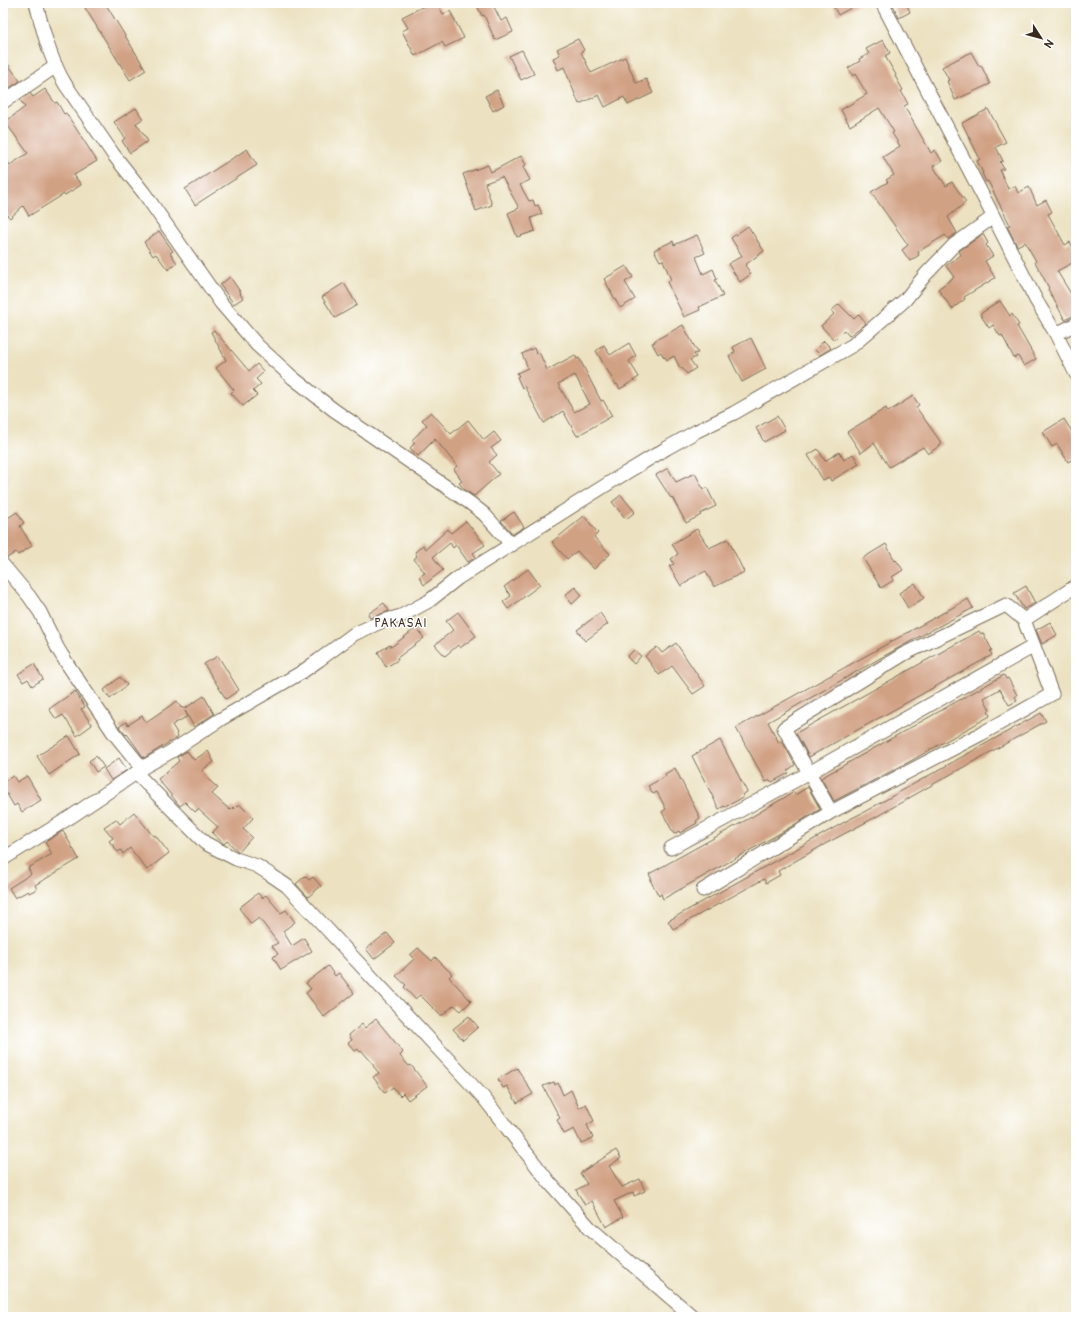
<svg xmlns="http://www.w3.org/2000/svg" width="1079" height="1320" viewBox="0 0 1079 1320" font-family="Pangolin,sans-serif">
<rect width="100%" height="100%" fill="#fff"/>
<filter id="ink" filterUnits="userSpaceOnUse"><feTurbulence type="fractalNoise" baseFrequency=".025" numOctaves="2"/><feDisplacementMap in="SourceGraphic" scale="8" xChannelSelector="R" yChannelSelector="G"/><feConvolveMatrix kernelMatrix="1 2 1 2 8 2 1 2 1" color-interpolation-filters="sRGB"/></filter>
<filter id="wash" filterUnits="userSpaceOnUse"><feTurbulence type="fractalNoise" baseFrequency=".012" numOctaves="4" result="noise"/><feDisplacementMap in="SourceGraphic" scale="16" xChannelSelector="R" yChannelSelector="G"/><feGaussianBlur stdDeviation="0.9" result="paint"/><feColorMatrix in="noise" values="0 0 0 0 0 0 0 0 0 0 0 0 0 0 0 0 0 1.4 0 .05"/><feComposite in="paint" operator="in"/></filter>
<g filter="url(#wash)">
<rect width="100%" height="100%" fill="#ece2c1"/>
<g id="blocks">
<!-- building -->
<path fill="#d1a184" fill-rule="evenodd" d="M82 3H105L146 70 130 80Z
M422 3H437L443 14 450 11 464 38 445 47 442 42 415 56 402 31 408 28 402 17 424 6Z
M476 3H492L501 21 507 18 513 32 495 40 484 15 482 16Z
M832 3H860L838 15Z
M892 3H906L910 12 899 18Z
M578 39 584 50 581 52 591 73 625 57 636 83 646 79 653 93 628 105 624 97 605 107 599 95 579 104 564 67 558 70 553 58 560 55 557 49Z
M883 40 890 53 885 56 896 75 895 76 903 90 901 91 908 104 904 106 931 153 935 150 942 161 933 166 946 186 952 182 966 202 948 217 957 233 948 239 945 235 918 252 919 255 910 261 902 250 908 245 871 192 888 182 886 180 894 175 883 157 900 146 892 133 894 132 879 108 850 126 841 110 867 94 855 74 853 76 848 68 860 61 859 59 869 54 866 49Z
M522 50 534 74 521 80 509 56Z
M971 52 979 66 981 65 990 84 955 100 947 81 949 80 942 67Z
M3 57 20 81 3 92Z
M45 89 55 103 57 102 64 114 66 113 97 161 74 175 81 185 65 195 64 194 29 216 23 206 10 218 3 211V197L8 192 3 184V155L10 165 28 153 5 122 25 107 20 100 30 93 33 97Z
M497 90 504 105 493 111 485 96Z
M136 108 143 119 136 123 148 141 130 153 122 141 125 138 114 122Z
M988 109 1006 142 996 147 1003 161 1000 162 1004 169 1000 170 1008 189 1015 186 1018 193 1029 187 1037 205 1046 200 1052 212 1048 214 1065 245 1070 242 1076 253V261L1057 271 1076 302V314L1065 320 1048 289 1049 288 1035 262 1036 261 1025 242 1017 246 1007 226 1010 225 988 181 986 182 982 173H983L977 161 980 159 962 123Z
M247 149 257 165 195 205 185 189Z
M521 156 526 165 523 167 530 180 520 185 529 201 533 200 535 206 538 205 542 214 531 218 535 231 517 237 508 213 519 208 502 177 485 183 492 205 476 211 463 174 488 165 491 172Z
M748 226 764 251 745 265 751 274 740 282 728 264 742 256 731 238Z
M159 231 173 251 170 253 177 263 168 270 156 254 153 256 144 242Z
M983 234 988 243 986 245 993 256 985 261 995 278 964 297 965 299 952 309 938 289 954 277 946 266 961 255 959 251Z
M697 235 705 253 696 257 703 274 713 269 717 279 715 280 723 296 699 307 700 310 684 317 667 282 671 280 663 260 660 261 654 250 673 241 674 245Z
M626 266 633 277 625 282 635 299 620 308 604 279Z
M230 277 241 293 240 294 243 298 234 304 220 285Z
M344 283 357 305 335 318 322 297Z
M1000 301 1010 316 1012 314 1019 325 1017 326 1036 359 1024 366 1018 356 1014 358 1002 335 1000 336 993 325 989 328 980 314Z
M839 304 854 319 859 314 866 323 849 336 844 330 834 340 821 326 834 314 831 311Z
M683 325 698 353 694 354 696 357 690 360 696 368 687 374 682 368H680L674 356 667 360 665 357 664 358 661 352 658 354 652 343 655 342 654 341Z
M214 330 249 371 257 364 264 372 256 379 261 384 253 391 257 395 243 406 231 393 234 390 216 368 226 360 211 332Z
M751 338 766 369 742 382 729 356 735 352 733 347Z
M824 341 831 348 820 355 815 350Z
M629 343 636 356 629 361 639 377 620 389 617 384 616 385 596 351 604 345 610 355Z
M534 348 536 354 539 352 547 370 575 355 577 359 579 358 601 401 603 400 612 416 577 436 563 411 544 423 524 386 522 388 517 377 519 376 517 373 528 368 522 354ZM575 375 590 404 574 412 558 384Z
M913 396 919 405 916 407 942 444 928 454 923 447 889 467 874 443 861 453 847 432 886 408 888 412Z
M431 412 451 434 468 420 484 440 494 432 501 441 491 448 497 455 489 462 499 474 474 496 465 490 459 483 462 481 454 469 457 466 435 439 418 456 410 448 415 443 412 440 427 425 422 420Z
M777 416 785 430 764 442 756 428Z
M1064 419 1076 438V457L1068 462 1057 444 1052 447 1043 432Z
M818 449 825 461 839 452 844 460 853 454 859 464 831 481 829 477 823 480 808 455Z
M668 468 676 482 695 473 703 489 707 488 716 506 700 514 701 515 686 523 672 497 671 498 656 475Z
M621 495 635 512 626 519 612 502Z
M17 512 24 523 20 526 32 546 18 555 16 552 7 558 3 557V521Z
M514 512 524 527 513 534 501 521Z
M584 516 598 533 594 537 610 554 594 569 577 551 567 559 552 542Z
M466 521 485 545 473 553 476 557 468 562 456 545 453 548 450 543 433 557 443 570 424 585 419 577 425 573 414 559 417 556 415 552 423 545 426 549 448 529 451 533Z
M697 529 709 548 728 539 744 572 714 587 706 571 688 580 689 581 681 586 669 566 674 564 671 559 678 554 672 544Z
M886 544 895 561 896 560 903 570 892 577 894 580 881 588 863 558Z
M528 569 540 585 508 609 503 602 511 596 504 587Z
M915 583 924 598 908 608 899 593Z
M1026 586 1035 603 1024 609 1014 593Z
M575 587 582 595 572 604 565 595Z
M968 599 973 608 900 647 768 722 779 743 782 741 795 765 787 771 789 773 772 782 770 780 766 782 736 728Z
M384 603 389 611 370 618 368 614Z
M458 612 476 636 460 648 458 645 445 656 435 645 453 630 446 621Z
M600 613 608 624 585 641 577 630Z
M1050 622 1057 635 1042 644 1036 630Z
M416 628 424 638 397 658 398 660 386 667 378 652 390 645 391 647Z
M979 631 981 634 983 633 992 650 990 651 992 655 809 757 796 733Z
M676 643 705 686 693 694 672 666 659 675 645 656 657 647 662 653Z
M634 650 641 656 634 664 627 657Z
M218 656 239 690 226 699 204 664Z
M34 664 43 679 32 686 28 679 23 682 18 674Z
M1004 675 1006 679 1008 678 1017 695 1015 696 1017 701 1009 705 1000 689 984 698 990 710 988 711 990 716 907 763 834 801 821 778Z
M120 677 127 685 110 699 104 690Z
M75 691 85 707 81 709 92 725 77 736 63 715 56 719 49 709Z
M204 696 214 714 194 727 185 711 188 716 172 725 177 733 176 734 178 737 144 758 127 734 126 735 119 727 126 722 128 725 142 716 146 722 177 701 181 708 182 707 184 709Z
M1041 713 1046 721 953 773 874 818 825 844 778 871 780 875 766 883 764 879 673 929 668 921 850 819 864 812 960 758Z
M69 736 80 754 49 775 37 756Z
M720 740 747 792 742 795 744 797 725 807 724 806 719 809 692 756Z
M187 751 194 760 208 751 214 762 202 770 209 780 218 788 212 794 230 810 233 807 234 809 239 804 253 818 243 829 252 837 239 852 227 841 224 844 212 833 218 827 198 809 195 812 185 802 180 806 158 779 179 761 177 757Z
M96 756 104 767 96 772 89 761Z
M119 758 127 770 111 780 104 769Z
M675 768 700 818 696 821 697 823 680 833 679 831 674 834 662 812 666 809 657 792 653 794 648 786 666 776 665 774Z
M13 776 17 782 27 776 41 800 22 812 17 804 14 806 3 787V782Z
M808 787 820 809 784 831 663 899 661 894 659 896 650 880H652L649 874 748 819 794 792 795 795Z
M134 812 153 836 155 835 169 853 147 870 130 848 123 854 121 850 118 852 109 841 113 838 104 827 116 819 120 824Z
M63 831 79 859 35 885 37 889 29 893 28 891 15 898 9 888 31 874 28 868 52 854 45 842Z
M305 876 309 880 313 877 321 886 308 897 296 884Z
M258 893 262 898 266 895 281 913 286 910 295 922 283 931 292 946 304 938 312 951 281 970 273 957 278 954 272 946 278 943 259 918 251 924 239 908Z
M387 933 395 943 374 959 366 949Z
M418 948 432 961 435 957 452 974 449 977 471 1001 461 1011 454 1005 443 1015H440L420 995 415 999 404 987 406 985 396 976 414 959 410 955Z
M328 966 335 976 339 973 354 993 324 1017 306 993 311 989 306 983Z
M469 1016 478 1027 463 1040 453 1029Z
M376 1019 403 1052 400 1056 409 1066 411 1065 427 1086 408 1100 403 1093 400 1096 393 1087 385 1093 373 1077 379 1073 373 1066 374 1065 362 1051 360 1052 358 1049 355 1051 348 1043 352 1040 349 1035 362 1024 365 1028Z
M517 1068 533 1094 517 1103 507 1086 503 1088 498 1079Z
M554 1082 555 1085 558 1083 563 1095 571 1090 579 1108 586 1104 594 1121 587 1125 593 1138 581 1143 574 1129 564 1134 557 1120 560 1118 543 1086Z
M616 1150 621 1158 609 1166 622 1187 640 1179 645 1191 634 1196 633 1192 614 1201 623 1217 606 1227 592 1201 585 1205 576 1190 587 1184 580 1173Z"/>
</g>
</g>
<g filter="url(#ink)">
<use href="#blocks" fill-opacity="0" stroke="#796a57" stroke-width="1"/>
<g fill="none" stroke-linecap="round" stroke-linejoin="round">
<defs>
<path id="street" d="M36 3C43 31 50 59 65 84L113 154 144 193 221 303 257 345 293 378 334 410 470 503 484 514 512 545
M882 3 986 202 1036 300 1056 334 1076 374
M3 102 56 66
M1056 334 1076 324
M3 565 29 596 40 612 58 649 68 665 113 732 142 768 172 751 221 719 302 672 319 660 354 634 383 621 401 616 429 601 458 578 614 480 667 448 697 431 734 413 853 345 905 300 926 274 954 245 993 217
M1006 605 1024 620 1052 694 981 734 831 812 784 728 904 654Z
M1024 620 1076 586
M136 773 205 843 236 859 257 866 271 875 287 886 483 1097 549 1182 590 1228 693 1317
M671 848 809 773 1034 646
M3 859 72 816 136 773 142 768
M703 890 831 812"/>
</defs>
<!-- street casing -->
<use href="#street" stroke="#796a57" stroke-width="15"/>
<!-- street -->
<use href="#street" stroke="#fff" stroke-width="13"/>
</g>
</g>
<g text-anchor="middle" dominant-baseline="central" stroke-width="3" stroke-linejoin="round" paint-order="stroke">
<!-- quarter labels -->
<g font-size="12" letter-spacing="1" fill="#3b2a1e" stroke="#fff">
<text x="401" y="623">PAKASAI</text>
</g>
</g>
<!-- margin -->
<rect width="1079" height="1320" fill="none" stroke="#fff" stroke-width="16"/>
<!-- north arrow -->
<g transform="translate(1041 38) rotate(126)" stroke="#ffffff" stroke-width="3" paint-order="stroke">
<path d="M0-3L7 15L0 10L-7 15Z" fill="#3b2a1e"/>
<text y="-6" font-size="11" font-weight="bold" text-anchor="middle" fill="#3b2a1e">N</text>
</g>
</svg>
